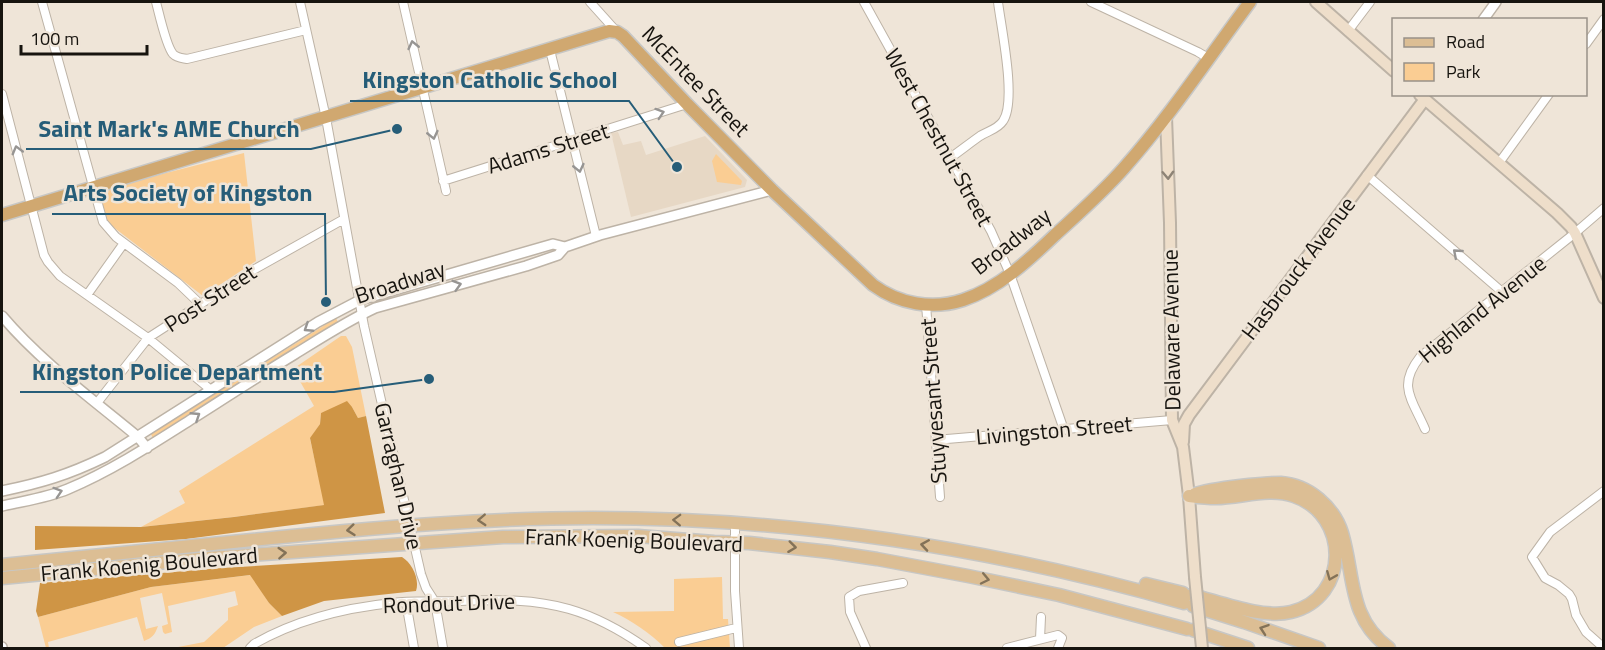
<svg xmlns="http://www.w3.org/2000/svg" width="1605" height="650" viewBox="0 0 1605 650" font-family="'Titillium Web',sans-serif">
<rect width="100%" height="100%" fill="#efe5d8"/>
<!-- built -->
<path fill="#e7d8c5" d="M618 132 623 145 641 141 646 155 705 136 747 180 745 187 631 217 611 133Z"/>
<!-- green -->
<path fill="#facd93" d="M244 153 256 261 203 296 108 223 96 191Z
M716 154 742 181 741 185 717 182 712 161Z
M336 318 338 322 153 439 151 434Z
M341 336H346L352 347 366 416 358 418 352 407 321 413 320 424 310 439 325 505 233 517 141 527 185 503 179 491 314 406 293 369Z
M251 575 269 603 282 616 254 627 223 648H173L204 642 228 620V608L238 605 235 591 168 606 172 632 165 634 163 632 162 626 168 624 162 593 140 598 146 629 158 626C155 635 152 638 144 641L137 617 48 642 49 648H46L38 617 151 587Z
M722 577 723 619H728L730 648H665C651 634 631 620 613 612L674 611V579Z"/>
<!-- forest -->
<path fill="#cf9545" d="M347 401 352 407 358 418 366 416 385 513 186 539 35 550V526L141 527 234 517 324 505 310 438 320 424 321 413Z
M402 557C412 563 420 579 416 591L324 601 282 616 269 603 250 575 151 587 38 617 36 611 40 583 222 568Z"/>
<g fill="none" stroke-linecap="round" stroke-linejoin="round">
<defs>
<path id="minor" d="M42 2 103 222 116 237 178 283 200 304
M156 2C159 13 166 46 173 54 177 58 182 58 187 59L306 30
M300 2 326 118 364 326 421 574 426 588 435 602 443 648
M403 2 446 191
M590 2 617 32
M864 2 991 231 1010 274 1064 430
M1091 2 1198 52 1208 58
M1348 31 1370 2
M1586 44 1604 19
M550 50 596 236
M2 94 44 255 48 262 60 276 148 338 211 390
M950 158C960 151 970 143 980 136 988 131 998 129 1003 121 1017 101 1001 27 998 2
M1499 163 1549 94
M1367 175 1501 291
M443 181 687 104
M87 295 124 243
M926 304 940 497
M97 403 148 338 255 269 344 219
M1425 429C1412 399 1397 386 1420 357L1575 233 1604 208
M935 440 1172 420
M1604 491 1550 532 1532 557 1545 578 1558 585 1569 594 1572 599 1576 615 1586 632 1604 648
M735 523V591L739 648
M406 602 414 648
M1040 639 1041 617
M679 642 736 628
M250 648 254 644C296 620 344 608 392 603 413 600 435 602 456 601 496 600 530 598 569 609 597 617 622 631 646 648
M866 648 850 612 849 597 859 591 903 583
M1007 648 1058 635 1062 638 1058 648"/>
<path id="tertiary" d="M1483 20 1496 2
M2 316C41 362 91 398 138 437L147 448
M2 491C41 483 68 475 105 457L318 322 360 300 553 244 565 247 600 235 772 190
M2 506C23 501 47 498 68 489 113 470 154 443 195 417 228 396 262 374 295 354 321 338 347 321 375 308L526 266 558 255 565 247
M2 647V648"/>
<path id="secondary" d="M1316 2 1394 71
M1420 95 1557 213 1571 227 1575 233 1604 298
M1166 117 1170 223 1172 420 1183 447 1189 496 1195 577
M1183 442 1184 424 1189 415 1425 99"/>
<path id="primary" d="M1195 494C1213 489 1230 487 1249 485 1260 484 1271 483 1281 483 1309 485 1334 507 1342 533 1355 577 1348 618 1389 648
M1189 496C1198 497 1207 498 1216 498 1241 498 1269 487 1294 496 1350 515 1350 598 1291 612 1263 619 1220 602 1192 595
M2 565C95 556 188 546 282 537 385 527 488 518 593 518 793 518 992 548 1184 603
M2 578 209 558 503 537 638 536 714 542 749 543 830 552 877 559 968 576 1059 595 1187 629
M1146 584 1183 593
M1193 606 1244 622 1319 648
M1193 630 1248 648"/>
<path id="trunk" d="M2 215 609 31 617 32 623 36 687 104 772 190 873 285C899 304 932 310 963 300 999 288 1029 260 1055 235 1079 213 1103 192 1124 168 1170 116 1209 57 1250 2"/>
</defs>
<!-- minor casing -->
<use href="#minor" stroke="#bdb3a6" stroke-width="10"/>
<!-- tertiary casing -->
<use href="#tertiary" stroke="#bdb3a6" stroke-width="12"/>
<!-- secondary casing -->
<use href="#secondary" stroke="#bdb3a6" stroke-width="14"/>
<!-- primary casing -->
<use href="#primary" stroke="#c7c7c5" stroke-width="15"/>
<!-- trunk casing -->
<use href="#trunk" stroke="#c7c7c5" stroke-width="15"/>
<!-- minor -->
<use href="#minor" stroke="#fff" stroke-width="8"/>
<!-- tertiary -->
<use href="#tertiary" stroke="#fff" stroke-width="9"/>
<!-- secondary -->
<use href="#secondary" stroke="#eedeca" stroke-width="10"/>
<!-- primary -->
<use href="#primary" stroke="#dcbe94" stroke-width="12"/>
<!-- trunk -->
<use href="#trunk" stroke="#d0a870" stroke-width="12"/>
<defs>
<path id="secondary-bridge" d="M1195 577 1202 648"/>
</defs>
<!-- secondary-bridge casing -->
<use href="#secondary-bridge" stroke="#bdb3a6" stroke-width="14" stroke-linecap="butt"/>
<!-- secondary-bridge -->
<use href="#secondary-bridge" stroke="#eedeca" stroke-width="10"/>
</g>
<!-- one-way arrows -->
<defs><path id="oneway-chevron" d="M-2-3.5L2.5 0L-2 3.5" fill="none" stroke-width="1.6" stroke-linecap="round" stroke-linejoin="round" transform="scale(1.5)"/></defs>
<g stroke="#979593">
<use href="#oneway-chevron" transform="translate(413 45) rotate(-103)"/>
<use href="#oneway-chevron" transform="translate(660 113) rotate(-18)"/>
<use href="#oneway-chevron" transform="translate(433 135) rotate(77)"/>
<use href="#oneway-chevron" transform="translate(17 150) rotate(-105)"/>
<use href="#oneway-chevron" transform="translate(579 168) rotate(77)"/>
<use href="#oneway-chevron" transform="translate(1457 253) rotate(-139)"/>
<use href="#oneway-chevron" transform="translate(457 285) rotate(-16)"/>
<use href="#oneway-chevron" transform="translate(308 328) rotate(147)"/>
<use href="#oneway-chevron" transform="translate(196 416) rotate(-33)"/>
<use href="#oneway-chevron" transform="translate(58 492) rotate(-18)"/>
</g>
<use stroke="#8d8376" href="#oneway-chevron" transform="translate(1168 175) rotate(88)"/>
<g stroke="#837258">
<use href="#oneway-chevron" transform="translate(482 520) rotate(177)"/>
<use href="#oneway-chevron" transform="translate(677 520) rotate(-178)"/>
<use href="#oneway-chevron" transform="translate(351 530) rotate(174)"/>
<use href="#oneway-chevron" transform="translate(925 545) rotate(-171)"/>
<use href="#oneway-chevron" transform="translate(792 547) rotate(7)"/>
<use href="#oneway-chevron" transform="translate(282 553) rotate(-4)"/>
<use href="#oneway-chevron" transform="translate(1331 576) rotate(112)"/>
<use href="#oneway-chevron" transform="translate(985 579) rotate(12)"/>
<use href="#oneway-chevron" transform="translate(1264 629) rotate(-161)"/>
</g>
<g text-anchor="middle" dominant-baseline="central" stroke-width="5" stroke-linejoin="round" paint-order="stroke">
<!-- street labels -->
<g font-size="22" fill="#17140f" stroke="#efe5d8">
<text transform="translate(696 81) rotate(46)">McEntee Street</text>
<text transform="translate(939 137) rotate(61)">West Chestnut Street</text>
<text transform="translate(548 148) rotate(-17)">Adams Street</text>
<text transform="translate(1011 241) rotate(-38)">Broadway</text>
<text transform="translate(1298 268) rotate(-53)">Hasbrouck Avenue</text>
<text transform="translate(400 282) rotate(-18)">Broadway</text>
<text transform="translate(210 298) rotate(-33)">Post Street</text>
<text transform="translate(1482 309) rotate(-39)">Highland Avenue</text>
<text transform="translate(1171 330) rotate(-91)">Delaware Avenue</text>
<text transform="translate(933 401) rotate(-94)">Stuyvesant Street</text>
<text transform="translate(1054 430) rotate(-5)">Livingston Street</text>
<text transform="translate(399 476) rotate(77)">Garraghan Drive</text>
<text transform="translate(634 540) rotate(2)">Frank Koenig Boulevard</text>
<text transform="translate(149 564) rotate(-5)">Frank Koenig Boulevard</text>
<text transform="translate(449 603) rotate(-2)">Rondout Drive</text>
</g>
</g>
<!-- callouts -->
<path fill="none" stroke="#265d78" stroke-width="2" d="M677 167L629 101H350M397 129L311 149H26M326 302L325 214H52M429 379L334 392H20"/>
<g fill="#265d78" stroke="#efe5d8" stroke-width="2">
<circle cx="677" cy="167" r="6"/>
<circle cx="397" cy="129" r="6"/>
<circle cx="326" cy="302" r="6"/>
<circle cx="429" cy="379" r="6"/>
</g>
<g font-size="24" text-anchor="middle" font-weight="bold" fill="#265d78" stroke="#efe5d8" stroke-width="5" stroke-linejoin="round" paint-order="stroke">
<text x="490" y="88">Kingston Catholic School</text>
<text x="169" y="137">Saint Mark's AME Church</text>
<text x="188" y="201">Arts Society of Kingston</text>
<text x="177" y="380">Kingston Police Department</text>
</g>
<!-- border -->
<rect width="1605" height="650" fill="none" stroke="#17140f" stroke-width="6"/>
<!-- legend -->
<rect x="1392" y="18" width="195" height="78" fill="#efe5d8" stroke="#999188" stroke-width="1.5"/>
<rect x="1404" y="38" width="30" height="9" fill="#dcbe94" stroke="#999188" stroke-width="1.5"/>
<text x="1446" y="48" font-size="18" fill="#17140f">Road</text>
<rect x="1404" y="63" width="30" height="18" fill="#facd93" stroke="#999188" stroke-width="1.5"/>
<text x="1446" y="78" font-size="18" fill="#17140f">Park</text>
<!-- scale -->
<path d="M21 45v9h126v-9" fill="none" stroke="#17140f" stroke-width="3"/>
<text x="30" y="45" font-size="18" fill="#17140f" stroke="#efe5d8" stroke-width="4.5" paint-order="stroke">100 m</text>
</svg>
